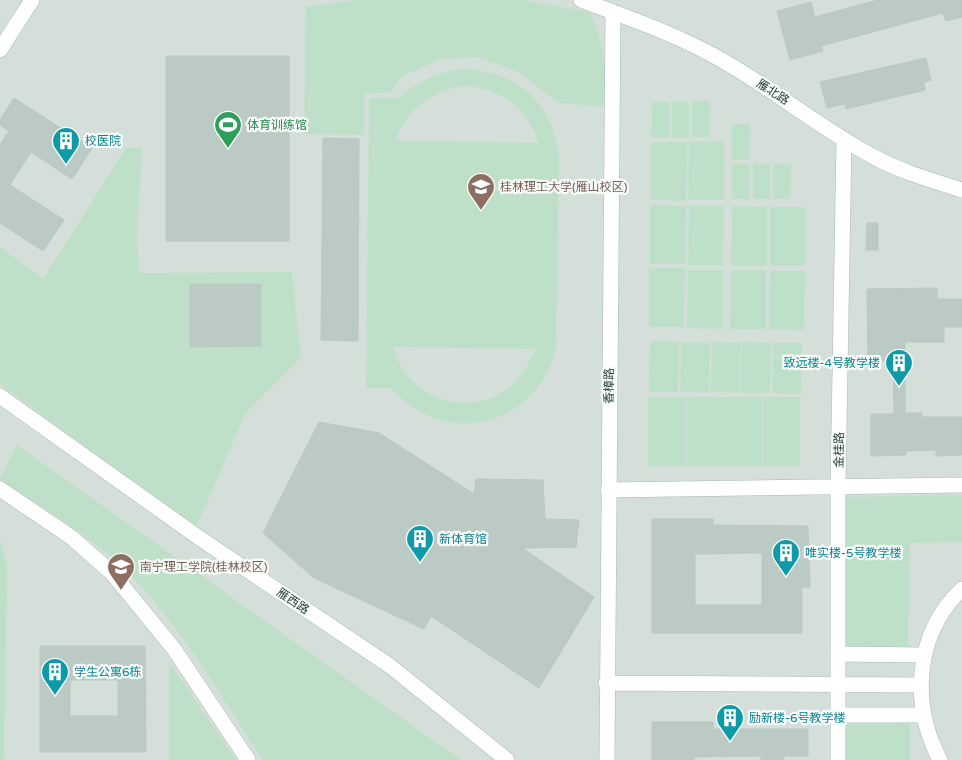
<svg xmlns="http://www.w3.org/2000/svg" width="962" height="760" viewBox="0 0 962 760" font-family="'Varela Round','Noto Sans SC',sans-serif">
<rect width="100%" height="100%" fill="#e6efeb"/>
<!-- built -->
<path fill="#d4dfda" d="M0 0H962V760H0Z"/>
<!-- green -->
<path fill="#bfe0c8" fill-rule="evenodd" d="M355 0H521L590 12C604 46 608 71 606 107L558 103 519 72 477 57 441 59 402 76 391 92 364 94V135L304 134 306 7Z
M463 69C518 71 552 102 559 157L556 349C535 428 446 449 391 388H366L369 98H399C418 81 437 72 463 69ZM467 86C502 89 529 109 538 143L396 141C407 108 433 89 467 86ZM393 347 535 349H536C529 363 522 377 510 387 469 421 406 398 393 347Z
M692 101H710L709 137H692Z
M652 102H669V138L651 137Z
M672 102H689V138L672 137Z
M732 124H750L749 160H732Z
M689 141 724 142V200H688Z
M651 142H687L686 201 651 200Z
M126 148H142L137 234 139 273 292 272 301 357 245 414 196 528 0 384V247L43 279Z
M732 163 749 164V199H732Z
M753 163 770 164V199H753Z
M773 163 791 164 790 199H773Z
M650 205 686 206 685 264H650Z
M689 206H724L723 265H688Z
M732 206 767 207V266L731 265Z
M770 207H805V266H770Z
M649 268H685L684 327H649Z
M688 270H723V329L687 328Z
M731 270H766V329H730Z
M770 271H805L804 330 769 329Z
M650 341 679 342 678 392H649Z
M681 342 710 343 709 393 680 392Z
M712 342 741 343 740 393 711 392Z
M742 342 771 343 770 393H741Z
M773 343H802L801 394 772 393Z
M648 397H686V466H648Z
M687 397H762V466H687Z
M763 397H800V466H763Z
M17 445 461 760H263C224 701 187 637 139 584 100 541 47 511 0 479Z
M962 495V542L910 543 908 647 842 646 844 497Z
M0 538 7 569 4 760H0Z
M169 662 236 760H169Z
M910 723V760H843L842 724Z"/>
<!-- building -->
<path fill="#bbcac4" stroke="#b8c9c2" fill-rule="evenodd" d="M878 0H962V17L946 21 943 13 821 46 823 51 790 60 777 11 811 2 815 17Z
M166 56H289V241H166Z
M926 58 931 80 924 82 925 90 846 109 845 104 827 108 820 82Z
M14 98 92 148 72 179 31 152 10 185 64 220 43 251 0 223V145L9 131 0 125V120Z
M323 138 359 139 358 341 321 340Z
M867 223H878V250H866Z
M190 284H261V346L190 347Z
M937 288V299H962V327H944V342H905V413H922V417H962V455L936 456V450L906 451V455L871 456V414H894L893 360 868 361 867 289Z
M319 422 379 433 474 494 476 479 543 480 545 519 579 520 576 547 522 548 594 597 539 688 431 616 424 629 314 578 263 533Z
M652 519H713V525L808 526 810 587H802V633H652ZM762 553V605H695V554Z
M40 646H145L146 752H40ZM70 680H118V716H70Z
M652 722H713V729H808V756H784V760H761V756L694 757V760H652Z"/>
<g fill="none" stroke-linecap="round" stroke-linejoin="round">
<defs>
<path id="minor" d="M581 0C629 18 681 36 725 62 777 92 823 130 876 158 902 172 934 181 962 190
M0 50 32 0
M0 396 198 537 390 666 507 760
M0 489 71 537 112 573 174 649 248 760
M608 490 962 485
M838 654 924 655
M606 683 921 685
M838 715H922
M607 760 613 12
M838 760V488L844 140
M940 760C911 705 914 634 962 589"/>
</defs>
<!-- minor casing -->
<use href="#minor" stroke="#a8b8b2" stroke-width="16"/>
<!-- minor -->
<use href="#minor" stroke="#fff" stroke-width="15"/>
</g>
<!-- icons -->
<defs>
<symbol id="stadium-pin" viewBox="-11 -11 22 30"><path d="M0 17L-7.5 6A9.5 9.5 0 1 1 7.5 6Z" fill="#2e9e5b" stroke="#f7fbf9"/><path d="M0-5a6.5 5 0 1 0 0 10a6.5 5 0 1 0 0-10ZM-3.5-1.8h7v3.6h-7Z" fill="#fff"/></symbol>
<symbol id="building-pin" viewBox="-11 -11 22 30"><path d="M0 17L-7.5 6A9.5 9.5 0 1 1 7.5 6Z" fill="#0f9aa8" stroke="#f7fbf9"/><path d="M-4-6H4V6H1V3H-1V6H-4ZM-2.5-4.3h1.7v1.8h-1.7ZM.8-4.3h1.7v1.8H.8ZM-2.5-1h1.7V.8h-1.7ZM.8-1h1.7V.8H.8Z" fill="#fff"/></symbol>
<symbol id="university-pin" viewBox="-11 -11 22 30"><path d="M0 17L-7.5 6A9.5 9.5 0 1 1 7.5 6Z" fill="#8d6e63" stroke="#f7fbf9"/><path d="M0-5L7-2L0 1L-7-2ZM-4 1L0 2.5L4 1V4Q0 6-4 4Z" fill="#fff"/></symbol>
</defs>
<g fill-rule="evenodd">
<use href="#stadium-pin" x="212" y="109" width="32" height="43"/>
<use href="#building-pin" x="50" y="125" width="32" height="43"/>
<use href="#university-pin" x="465" y="171" width="32" height="43"/>
<use href="#building-pin" x="883" y="347" width="32" height="43"/>
<use href="#building-pin" x="404" y="523" width="32" height="43"/>
<use href="#building-pin" x="770" y="537" width="32" height="43"/>
<use href="#university-pin" x="105" y="551" width="32" height="43"/>
<use href="#building-pin" x="39" y="656" width="32" height="43"/>
<use href="#building-pin" x="714" y="702" width="32" height="43"/>
</g>
<g text-anchor="middle" dominant-baseline="central" stroke-width="4.5" stroke-linejoin="round" paint-order="stroke">
<!-- street labels -->
<g font-size="12" fill="#24423a" stroke="#f7fbf9">
<text transform="translate(773 92) rotate(33)">雁北路</text>
<text transform="translate(609 386) rotate(-89)">香樟路</text>
<text transform="translate(839 450) rotate(-89)">金桂路</text>
<text transform="translate(293 601) rotate(34)">雁西路</text>
</g>
<!-- leisure labels -->
<g font-size="12" fill="#27864d" stroke="#f7fbf9" text-anchor="start">
<text x="247" y="125">体育训练馆</text>
</g>
<!-- culture labels -->
<g font-size="12" fill="#0d838f" stroke="#f7fbf9" text-anchor="start">
<text x="85" y="141">校医院</text>
<text x="880" y="363" text-anchor="end">致远楼-4号教学楼</text>
<text x="439" y="539">新体育馆</text>
<text x="805" y="553">唯实楼-5号教学楼</text>
<text x="74" y="672">学生公寓6栋</text>
<text x="749" y="718">励新楼-6号教学楼</text>
</g>
<!-- education labels -->
<g font-size="12" fill="#785e54" stroke="#f7fbf9" text-anchor="start">
<text x="500" y="187">桂林理工大学(雁山校区)</text>
<text x="140" y="567">南宁理工学院(桂林校区)</text>
</g>
</g>
</svg>
